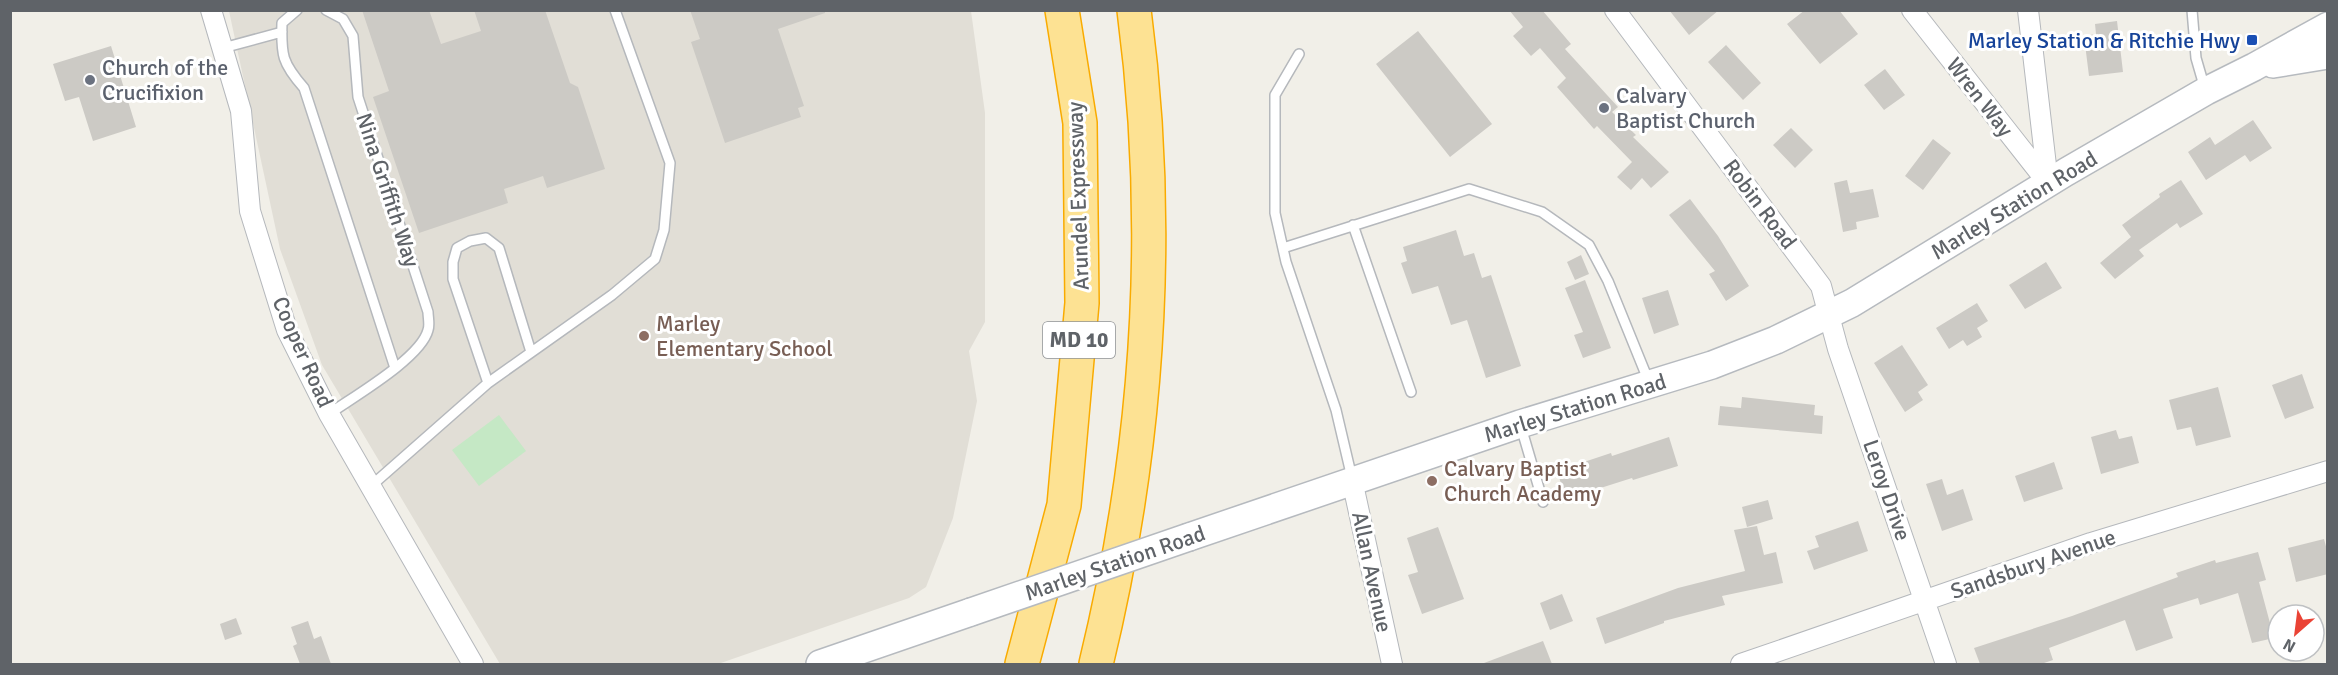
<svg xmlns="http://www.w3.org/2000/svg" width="2338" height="675" viewBox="0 0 2338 675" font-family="Signika,sans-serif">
<rect width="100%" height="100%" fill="#f1efe8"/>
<!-- education -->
<path fill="#e1ded6" d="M229 11H971L985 113V322L969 351 977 401 953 518 926 587 909 598 718 664H500L322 365 280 249Z"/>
<!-- green -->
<path fill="#c5e8c5" d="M499 415 526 451 479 486 452 450Z"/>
<!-- building -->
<path fill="#cccac5" d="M362 10H429L441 44 481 31 474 10H545L570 83 578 87 605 169 547 188 543 176 504 189 508 203 419 233 373 97 389 91Z
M690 10H825V13L778 29 804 106 798 108 801 117 725 143 691 42 700 39Z
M1509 10H1542L1571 44 1565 49 1618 107 1612 112 1636 135 1633 137 1669 172 1651 188 1642 178 1631 190 1617 177 1632 162 1597 126 1594 129 1557 87 1566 78 1540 48 1531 56 1513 36 1523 27Z
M1669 10H1719L1689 35Z
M1805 10H1839L1858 34 1820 64 1787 24Z
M2117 21 2123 72 2089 76 2084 36 2096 34 2095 24Z
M1418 31 1492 124 1450 157 1376 64Z
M1726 45 1761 83 1743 100 1708 62Z
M111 46 136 127 93 141 79 97 65 101 53 64Z
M1885 69 1905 95 1884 110 1864 85Z
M2253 120 2272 148 2250 162 2245 155 2206 180 2188 152 2210 137 2215 145Z
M1791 128 1813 150 1795 168 1773 145Z
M1933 139 1951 153 1923 190 1905 176Z
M1847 180 1850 193 1873 189 1879 217 1856 222 1857 229 1843 232 1834 183Z
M2181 180 2203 214 2180 228 2177 223 2139 250 2144 256 2115 279 2100 263 2131 237 2122 225 2160 197 2159 194Z
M1690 199 1718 236 1749 286 1726 301 1709 274 1715 271 1669 215Z
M1456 230 1464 256 1474 253 1482 278 1491 275 1521 366 1486 378 1467 320 1451 325 1438 286 1412 294 1401 263 1407 261 1403 247Z
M1581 255 1589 274 1575 280 1567 262Z
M2046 262 2062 288 2025 309 2009 285Z
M1585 280 1611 348 1583 358 1574 335 1583 332 1565 288Z
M1668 290 1679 325 1654 334 1642 298Z
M1977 303 1988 321 1977 328 1982 337 1967 346 1963 340 1949 349 1936 328Z
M1902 345 1928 385 1918 392 1923 400 1905 412 1874 363Z
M2302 374 2314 408 2285 419 2272 385Z
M2218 387 2231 437 2196 446 2191 427 2177 430 2169 400Z
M1742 397 1815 405 1814 415 1823 416 1822 434 1718 425 1720 406 1741 408Z
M2116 430 2119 439 2132 436 2139 463 2101 474 2091 437Z
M1669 437 1678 466 1633 480 1632 478 1566 499 1557 471 1611 453 1612 456Z
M2054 462 2063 489 2024 502 2015 476Z
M1942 479 1947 495 1963 489 1973 520 1942 531 1926 484Z
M1768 500 1773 519 1747 527 1742 507Z
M1858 521 1868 551 1814 570 1807 551 1819 547 1815 536Z
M1757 526 1764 555 1776 552 1783 583 1722 596 1725 605 1664 621V623L1605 644 1596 618 1678 588 1745 571 1734 530Z
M1438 527 1464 599 1422 614 1408 575 1418 572 1407 538Z
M2324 539 2328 554V574L2296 582 2288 548Z
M2258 552 2266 580 2259 582 2274 638 2252 643 2238 593 2200 605 2198 598 2163 609 2173 638 2136 651 2125 620 2049 648 2053 660 2041 664H1980L1974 648 2072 616 2178 577 2176 573 2215 560 2216 563Z
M1562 594 1573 621 1550 630 1540 603Z
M236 618 242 634 225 640 220 624Z
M308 621 314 639 321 636 331 664H300L293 646 297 644 291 627Z
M1543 641 1552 664H1484V663Z"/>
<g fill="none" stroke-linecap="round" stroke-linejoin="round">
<defs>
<path id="lane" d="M297 10 282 23C281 55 282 63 304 88L395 368
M326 10 343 19 353 36 358 97 428 312C428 317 430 325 428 330 421 358 353 397 329 414
M2192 10 2196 58 2205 89
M223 48 282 32
M1299 54 1275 95V213L1286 262 1336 410 1352 478
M1353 225 1411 392
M1283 248 1469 189 1542 212 1589 245 1608 281 1649 382
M488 383 453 279V262L457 248 470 241 486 238 499 248 531 352
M1521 427 1543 502
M371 486 488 383 612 295 655 259 664 230 670 163 615 10"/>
<path id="street" d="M211 10 241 111 250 211 287 330 329 414 473 664
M1615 10 1821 286 1838 349 1946 664
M1912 10 2048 183
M2028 10 2048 183
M1352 480 1392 664
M1741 664 2091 543 2328 471"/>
<path id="secondary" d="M2273 64 2328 55
M1189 537 1520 424 1712 365 1776 340 1852 303 2066 172 2206 91 2254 67 2328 26
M820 664 971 612"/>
<path id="highway" d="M1022 664 1064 505 1082 303 1080 123 1062 10
M1096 664C1148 450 1163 229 1134 10"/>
</defs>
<!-- lane casing -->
<use href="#lane" stroke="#b5b8bc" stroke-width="12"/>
<!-- street casing -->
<use href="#street" stroke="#b5b8bc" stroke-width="22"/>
<!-- secondary casing -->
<use href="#secondary" stroke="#b6babf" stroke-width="30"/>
<!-- highway casing -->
<use href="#highway" stroke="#f9ab00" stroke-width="36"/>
<!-- lane -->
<use href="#lane" stroke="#fff" stroke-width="9"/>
<!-- street -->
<use href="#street" stroke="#fff" stroke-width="20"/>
<!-- secondary -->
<use href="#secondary" stroke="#fff" stroke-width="27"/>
<!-- highway -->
<use href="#highway" stroke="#fde293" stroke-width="33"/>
<defs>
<path id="secondary-bridge" d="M971 612 1189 537"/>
</defs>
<!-- secondary-bridge casing -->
<use href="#secondary-bridge" stroke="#b6babf" stroke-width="30" stroke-linecap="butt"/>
<!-- secondary-bridge -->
<use href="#secondary-bridge" stroke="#fff" stroke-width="27"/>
</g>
<!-- markers -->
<rect fill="#1a4fb4" stroke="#fff" stroke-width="2" x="2246" y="34" width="12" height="12" rx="3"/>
<g fill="#6b7280" stroke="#fff" stroke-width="2">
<circle cx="90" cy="80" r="6"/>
<circle cx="1604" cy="108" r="6"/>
</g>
<g fill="#8d6e63" stroke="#fff" stroke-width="2">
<circle cx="644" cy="336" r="6"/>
<circle cx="1432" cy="481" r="6"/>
</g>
<g text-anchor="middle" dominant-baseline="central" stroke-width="6" stroke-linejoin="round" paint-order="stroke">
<!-- shield labels -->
<rect fill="#fff" stroke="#8f9295" stroke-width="1.5" x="1043" y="322" width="72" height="36" rx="4.5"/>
<g font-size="21" font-weight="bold" fill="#5f6368">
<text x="1079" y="340">MD 10</text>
</g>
<!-- transit labels -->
<g font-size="22" fill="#164399" stroke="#fff" text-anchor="end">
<text x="2240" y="40">Marley Station &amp; Ritchie Hwy</text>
</g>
<!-- worship labels -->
<g font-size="22" fill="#5b616d" stroke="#fff" text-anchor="start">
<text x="102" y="67">Church of the<tspan x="102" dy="25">Crucifixion</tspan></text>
<text x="1616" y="95">Calvary<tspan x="1616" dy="25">Baptist Church</tspan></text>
</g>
<!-- street labels -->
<g font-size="22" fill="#5f6368" stroke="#fff">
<text transform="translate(1980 97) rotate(52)">Wren Way</text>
<text transform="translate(388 190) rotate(72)">Nina Griffith Way</text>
<text transform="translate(1078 196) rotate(-92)">Arundel Expressway</text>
<text transform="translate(1760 204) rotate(53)">Robin Road</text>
<text transform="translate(2014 205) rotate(-31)">Marley Station Road</text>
<text transform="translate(303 352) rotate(66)">Cooper Road</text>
<text transform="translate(1575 408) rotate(-17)">Marley Station Road</text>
<text transform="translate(1887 490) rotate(71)">Leroy Drive</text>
<text transform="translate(1115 563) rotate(-19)">Marley Station Road</text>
<text transform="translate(2033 564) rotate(-19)">Sandsbury Avenue</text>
<text transform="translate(1372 572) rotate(78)">Allan Avenue</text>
</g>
<!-- education labels -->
<g font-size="22" fill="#785e54" stroke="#fff" text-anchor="start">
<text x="656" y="323">Marley<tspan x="656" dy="25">Elementary School</tspan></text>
<text x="1444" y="468">Calvary Baptist<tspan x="1444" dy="25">Church Academy</tspan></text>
</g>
</g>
<!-- border -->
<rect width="2338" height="675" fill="none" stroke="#5f6368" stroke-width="24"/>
<!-- north arrow -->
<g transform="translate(2296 633) rotate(208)"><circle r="28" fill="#ffffff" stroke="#bfc1c3" stroke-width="1.5"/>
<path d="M0-4.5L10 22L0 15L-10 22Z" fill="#ea4335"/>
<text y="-9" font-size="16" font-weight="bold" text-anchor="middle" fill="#5f6368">N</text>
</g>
</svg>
